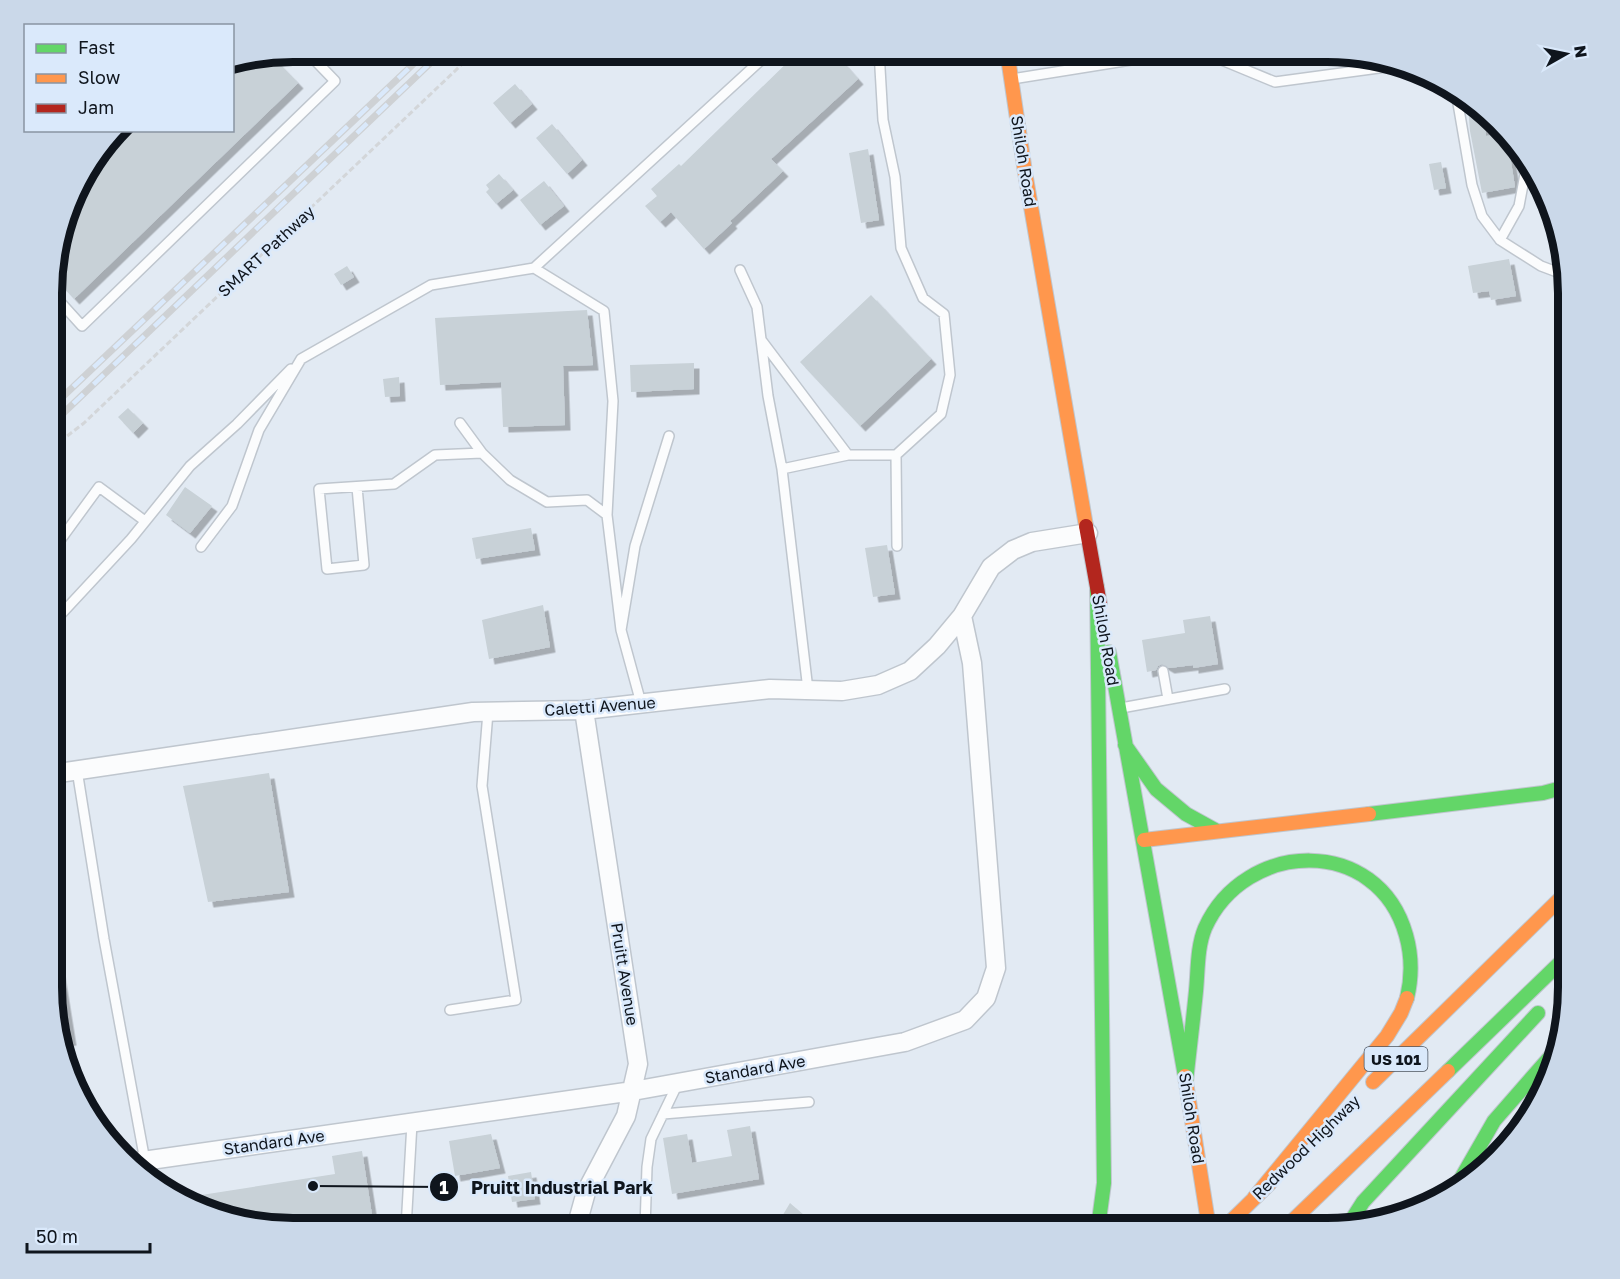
<svg xmlns="http://www.w3.org/2000/svg" width="1620" height="1279" viewBox="0 0 1620 1279" font-family="'Golos Text',sans-serif">
<defs>
<filter id="shadow"><feDropShadow dx="5.5" dy="5.5" stdDeviation="0" flood-color="#0004"/></filter>
</defs>
<rect width="100%" height="100%" fill="#e2eaf3"/>
<!-- building -->
<path fill="#c8d1d7" filter="url(#shadow)" d="M799 51H833L858 79 771 159 783 171 730 221 732 223 704 249 671 212 660 222 645 206 657 196 651 189 679 164 681 166Z
M271 55 298 83 74 299 53 276V261L83 172 117 130H232V61Z
M515 84 532 104 510 123 493 103Z
M1477 105 1484 109 1486 136 1505 135 1507 137 1515 187 1482 193 1470 131 1468 106Z
M552 124 582 160 567 174 536 138Z
M868 149 879 220 861 223 849 153Z
M1441 162 1446 188 1434 190 1429 164Z
M499 174 513 190 496 204 486 192 489 189 486 185Z
M544 181 564 206 540 225 520 200Z
M1509 259 1516 296 1491 300 1489 291 1473 293 1468 266Z
M347 266 354 277 341 285 334 274Z
M871 295 931 359 860 426 800 362Z
M587 310 593 365 563 366 565 425 503 427 501 382 440 385 435 318Z
M694 363V389L631 392 630 365Z
M399 377 400 396 385 397 383 379Z
M128 408 143 423 133 433 118 417Z
M185 487 212 506 190 533 166 515Z
M531 528 535 550 476 559 472 538Z
M887 545 895 594 873 597 865 548Z
M543 605 550 647 489 659 482 620Z
M1210 616 1218 664 1193 668V665L1169 668 1162 664 1158 666 1156 670 1147 672 1142 640 1185 633 1183 620Z
M269 773 289 892 208 902 183 786Z
M59 965 71 1040 62 1042 52 1002V966Z
M750 1126 759 1179 672 1194 663 1138 687 1134 692 1163 732 1156 727 1130Z
M491 1134 500 1168 455 1176 449 1141Z
M362 1151 374 1228 277 1227 200 1209 182 1198 335 1174 332 1156Z
M531 1172 535 1199 512 1202 508 1176Z
M790 1203 805 1216 798 1228H775Z"/>
<g fill="none" stroke-linecap="round" stroke-linejoin="round">
<defs>
<path id="lane" d="M879 51 883 120 895 177 901 248 923 298 944 314 950 375 941 414 896 455 897 546
M1200 51 1275 82 1401 65
M1012 79 1187 51
M1456 92 1472 185 1482 216 1500 240
M1516 149 1525 174 1519 206 1500 240 1541 266 1565 275
M534 268 604 311 613 401 607 515 621 630
M740 270 757 307 768 396 782 469
M53 294 82 326 335 81 306 51
M1569 325 1567 317 1569 312
M762 341 848 455
M460 423 482 453 510 480 547 502 587 500 607 515
M357 487 364 565 327 569 319 489 394 484 435 455 482 453
M201 547 232 506 259 430 301 359 431 285 534 268 771 51
M53 550 99 487 145 521
M52 624 131 539 190 466 237 424 291 369
M1163 671 1168 699
M808 690 782 469 848 455H896
M641 703 621 630 635 546 669 436
M1121 708 1225 689
M77 770 104 939 145 1161
M450 1010 516 1000 482 786 488 712
M663 1114 809 1102
M406 1228 412 1123
M645 1228 647 1167 651 1139 678 1083"/>
<path id="street" d="M52 774 473 712 584 710 770 689 842 691 878 685 910 671 937 646 962 616 991 567 1013 550 1032 542 1088 533
M129 1163 633 1091 905 1042 965 1020 986 998 996 968 972 663 962 616
M576 1228 586 1192 626 1116 638 1064 584 710"/>
<path id="fast" d="M1097 587 1104 1183 1098 1228
M1109 652 1185 1076
M1125 745 1156 789 1186 814 1215 830
M1369 814 1543 793 1569 786
M1448 1071 1568 955
M1186 1082C1189 1052 1193 1022 1196 991 1198 971 1197 947 1205 928 1245 839 1378 835 1406 935 1412 956 1412 977 1407 998
M1505 1148 1540 1095
M1459 1182 1494 1121 1557 1049
M1349 1224 1363 1202 1538 1013"/>
<path id="slow" d="M1007 51 1025 172 1086 526
M1144 840 1369 814
M1185 1076 1209 1228
M1373 1082 1569 890
M1254 1198 1387 1036 1401 1013 1407 998
M1224 1228 1270 1183
M1285 1228 1448 1071"/>
<path id="jam" d="M1086 526 1100 604"/>
</defs>
<!-- lane casing -->
<use href="#lane" stroke="#bfc6ce" stroke-width="12"/>
<!-- street casing -->
<use href="#street" stroke="#bfc6ce" stroke-width="21"/>
<!-- fast casing -->
<use href="#fast" stroke="#bfc6ce" stroke-width="16"/>
<!-- slow casing -->
<use href="#slow" stroke="#bfc6ce" stroke-width="16"/>
<!-- jam casing -->
<use href="#jam" stroke="#bfc6ce" stroke-width="16"/>
<!-- path -->
<path stroke="#d3d6d9" stroke-width="3" stroke-dasharray="6 3" stroke-linecap="butt" d="M53 447 84 423 476 51"/>
<!-- lane -->
<use href="#lane" stroke="#fbfcfd" stroke-width="9"/>
<!-- street -->
<use href="#street" stroke="#fbfcfd" stroke-width="18"/>
<!-- fast -->
<use href="#fast" stroke="#63d668" stroke-width="14"/>
<!-- slow -->
<use href="#slow" stroke="#ff974d" stroke-width="14"/>
<!-- jam -->
<use href="#jam" stroke="#b3261e" stroke-width="14"/>
<defs>
<path id="rail" d="M53 406 427 51
M53 423 443 51"/>
</defs>
<!-- rail casing -->
<use href="#rail" stroke="#ced1d4" stroke-width="7"/>
<!-- rail -->
<use href="#rail" stroke="#dae9fb" stroke-width="4.5" stroke-dasharray="14" stroke-linecap="butt"/>
</g>
<g text-anchor="middle" dominant-baseline="central" stroke-width="5" stroke-linejoin="round" paint-order="stroke">
<!-- shield labels -->
<rect fill="#dae9fb" stroke="#4c5560" stroke-width="1.5" x="1364.5" y="1047" width="63" height="24" rx="4.5"/>
<g font-size="15" font-weight="bold" fill="#0f151d">
<text x="1396" y="1059">US 101</text>
</g>
<!-- street labels -->
<g font-size="16" fill="#0f151d" stroke="#dae9fb">
<text transform="translate(1024 161) rotate(81)">Shiloh Road</text>
<text transform="translate(266 251) rotate(-43)">SMART Pathway</text>
<text transform="translate(1106 640) rotate(80)">Shiloh Road</text>
<text transform="translate(600 706) rotate(-4)">Caletti Avenue</text>
<text transform="translate(625 974) rotate(81)">Pruitt Avenue</text>
<text transform="translate(755 1069) rotate(-10)">Standard Ave</text>
<text transform="translate(1192 1118) rotate(81)">Shiloh Road</text>
<text transform="translate(274 1142) rotate(-8)">Standard Ave</text>
<text transform="translate(1306 1147) rotate(-44)">Redwood Highway</text>
</g>
</g>
<!-- crop -->
<path d="M0 0H1620V1279H0ZM293 62H1327A231 231 0 0 1 1558 293V987A231 231 0 0 1 1327 1218H293A231 231 0 0 1 62 987V293A231 231 0 0 1 293 62Z" fill="#cad8e9" fill-rule="evenodd"/>
<path fill="none" stroke="#0f151d" stroke-width="8" d="M293 62H1327A231 231 0 0 1 1558 293V987A231 231 0 0 1 1327 1218H293A231 231 0 0 1 62 987V293A231 231 0 0 1 293 62Z"/>
<!-- callouts -->
<path fill="none" stroke="#0f151d" stroke-width="2" d="M313 1186L444 1187"/>
<g fill="#0f151d" stroke="#dae9fb" stroke-width="2">
<circle cx="313" cy="1186" r="6"/>
<circle cx="444" cy="1187" r="15"/>
</g>
<g font-size="18" text-anchor="middle" font-weight="bold" fill="#fff">
<text x="444" y="1194">1</text>
</g>
<g font-size="18" text-anchor="middle" font-weight="bold" fill="#0f151d" stroke="#dae9fb" stroke-width="5" stroke-linejoin="round" paint-order="stroke">
<text x="562" y="1194">Pruitt Industrial Park</text>
</g>
<!-- legend -->
<rect x="24" y="24" width="210" height="108" fill="#dae9fb" stroke="#8994a2" stroke-width="1.5"/>
<rect x="36" y="44" width="30" height="9" fill="#63d668" stroke="#8994a2" stroke-width="1.5"/>
<text x="78" y="54" font-size="18" fill="#0f151d">Fast</text>
<rect x="36" y="74" width="30" height="9" fill="#ff974d" stroke="#8994a2" stroke-width="1.5"/>
<text x="78" y="84" font-size="18" fill="#0f151d">Slow</text>
<rect x="36" y="104" width="30" height="9" fill="#b3261e" stroke="#8994a2" stroke-width="1.5"/>
<text x="78" y="114" font-size="18" fill="#0f151d">Jam</text>
<!-- north arrow -->
<g transform="translate(1566 54) rotate(81)" stroke="#dae9fb" stroke-width="4.5" paint-order="stroke">
<path d="M0-4.5L10 22L0 15L-10 22Z" fill="#0f151d"/>
<text y="-9" font-size="16" font-weight="bold" text-anchor="middle" fill="#0f151d">N</text>
</g>
<!-- scale -->
<path d="M27 1243v9h123v-9" fill="none" stroke="#0f151d" stroke-width="3"/>
<text x="36" y="1243" font-size="18" fill="#0f151d" stroke="#dae9fb" stroke-width="4.5" paint-order="stroke">50 m</text>
</svg>
